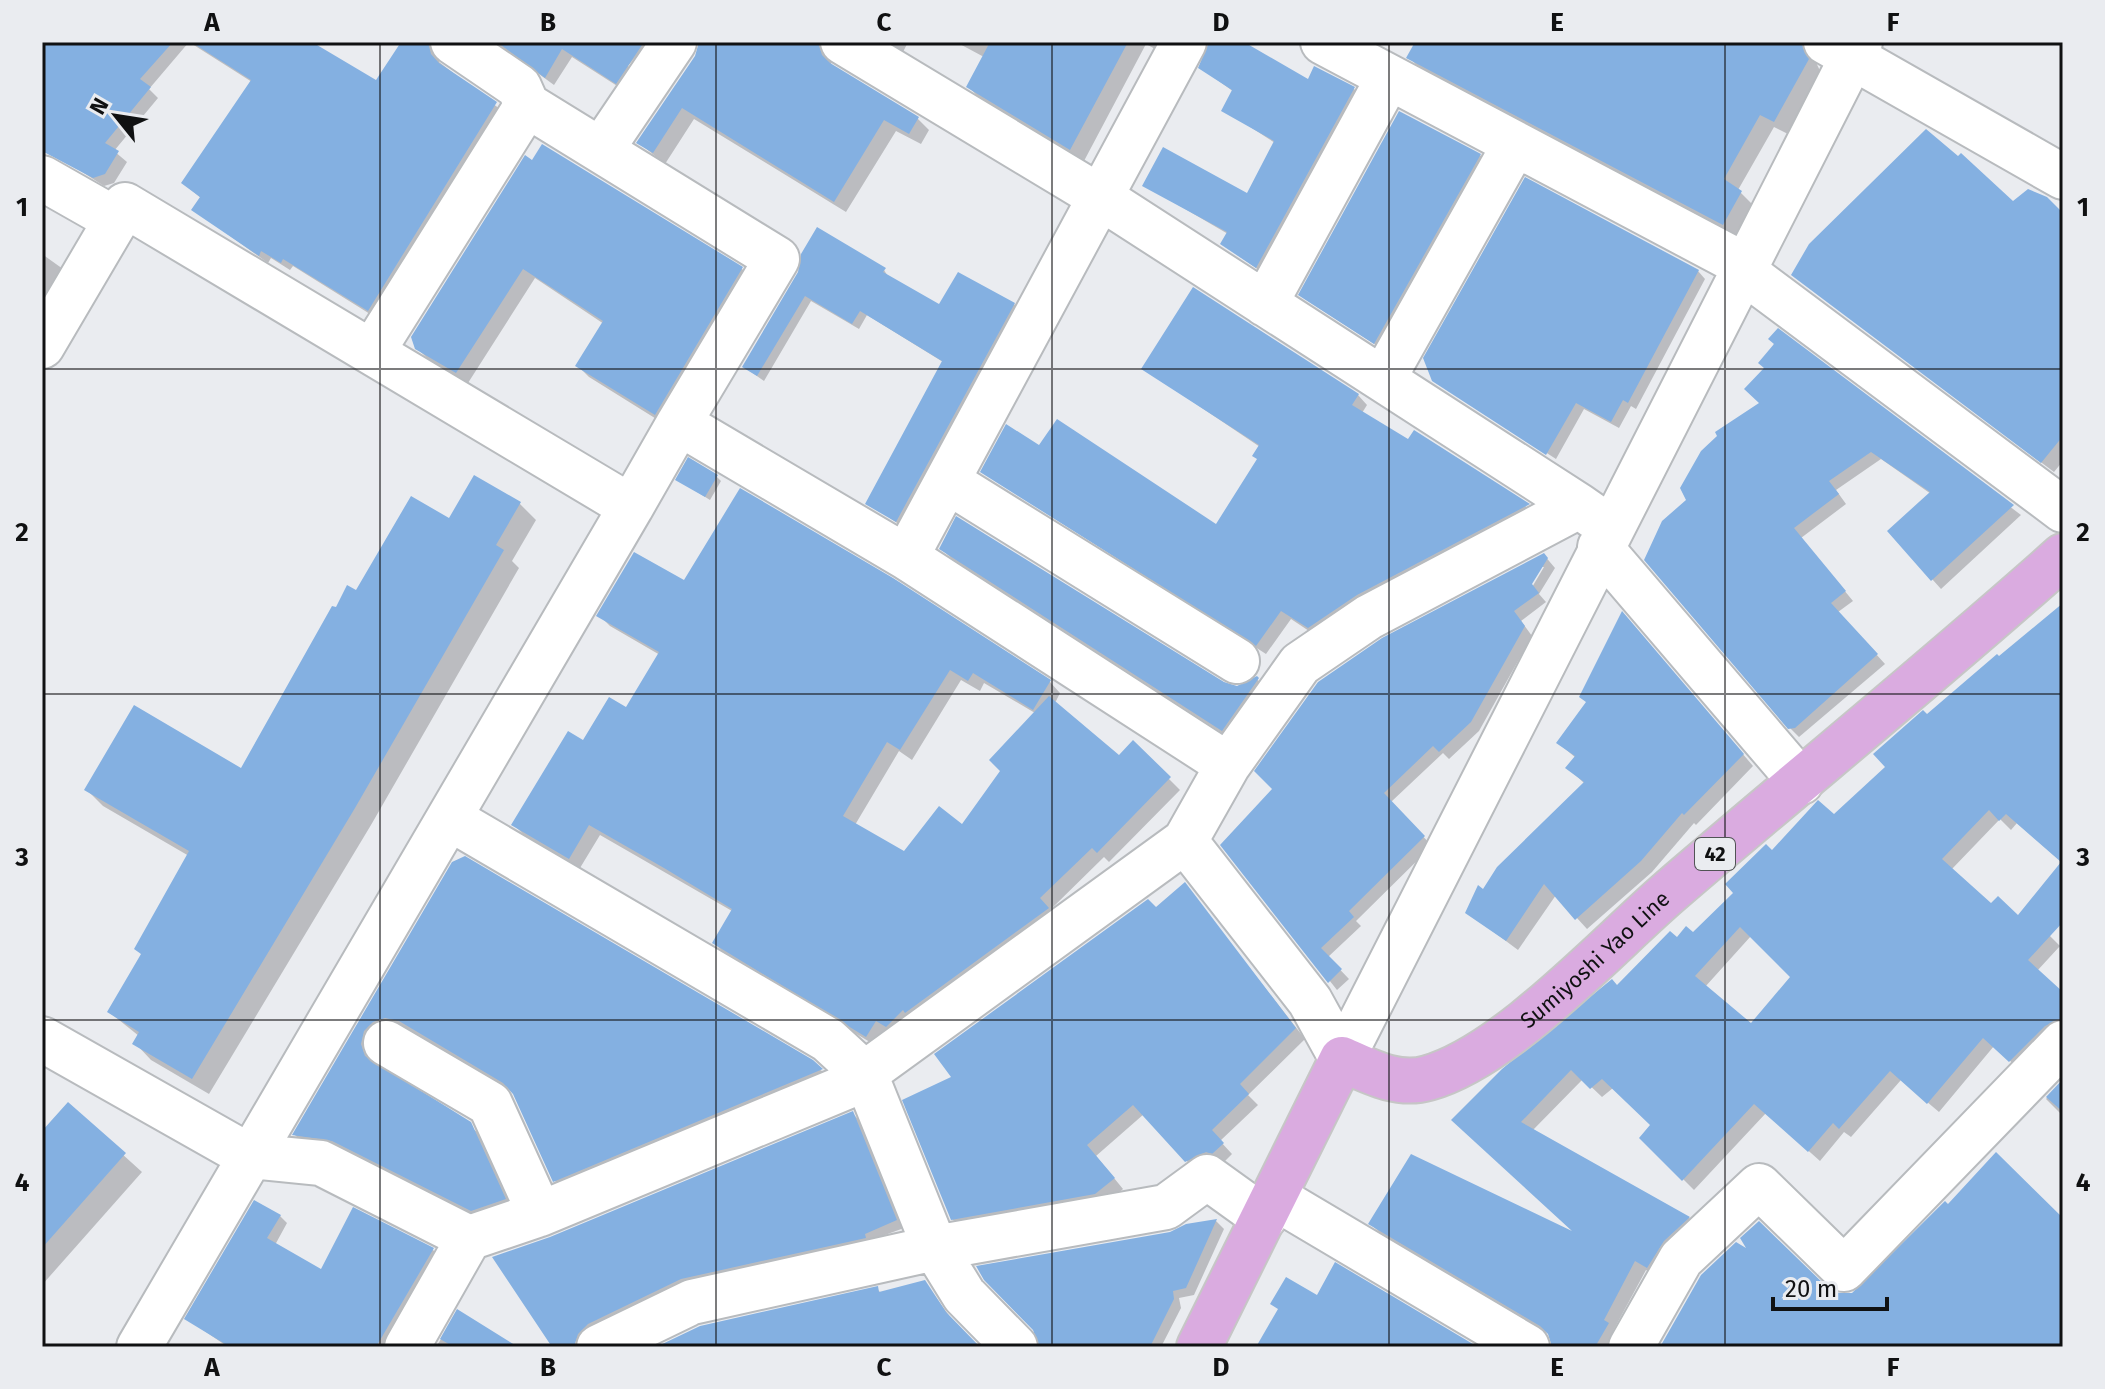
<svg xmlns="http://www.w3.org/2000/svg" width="2105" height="1389" viewBox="0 0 2105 1389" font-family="'Fira Sans',sans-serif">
<rect width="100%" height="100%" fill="#eaecf0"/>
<!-- shadow -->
<path fill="#0003" fill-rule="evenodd" d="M42 42H189L149 89 158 98 114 151 127 162 114 183 104 186 42 146Z
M189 42H308L376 83 403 42H439V62L505 113 378 319 293 266 290 270 271 258 268 263 194 210 202 199 183 183 252 82Z
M495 42H648L628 66 637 74 625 91 572 57 554 85Z
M701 42H833L829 54 832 67 917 118 929 130 921 144 896 131 846 212 694 119 665 164 639 143 697 57Z
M884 42H908L903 52Z
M956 42H1178L1168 56 1146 44 1084 161 981 100 968 86 984 57Z
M1223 42H1240L1309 81 1354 89 1360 95 1263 273 1222 244 1228 234 1144 185 1248 196 1275 143 1224 110 1234 92 1201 68Z
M1417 42H1819L1814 58 1821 73 1788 134 1774 127 1738 190 1754 206 1737 237 1422 71 1409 57Z
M1480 155 1484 160 1379 347 1305 299Z
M533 163 742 269 752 280 666 425 589 377 578 366 604 324 535 278 468 383 429 360 417 348Z
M2013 204 2063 216V461L2054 472 1793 275Z
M42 254 70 274 42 321Z
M884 270 889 278 939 306 1014 304 1020 311 903 527 868 503 943 362 867 315 859 329 811 301 764 381 744 367 800 272Z
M1698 271 1705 279 1636 409 1631 406 1619 428 1584 409 1556 459 1437 382Z
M1778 331 2021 515 1941 589 1889 531 1931 494 1881 459 1836 490 1846 504 1801 538 1853 601 1838 612 1885 664 1799 737 1790 728 1688 501 1762 403 1766 369Z
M1144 369 1358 395 1367 405 1362 413 1409 442 1415 432 1537 514 1318 637 1291 619 1266 654 983 472 1039 448 1217 527 1259 460 1260 447Z
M716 476 721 481 710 500 678 480Z
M519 503 536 520 512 561 519 568 371 825 209 1094 151 1060 135 1043 139 1036 109 1012 143 955 189 856 103 806 86 789 241 770 336 610 450 521Z
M941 548 1223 684 1237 688 1256 678 1268 691 1233 740 952 559Z
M1544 555 1555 568 1539 594 1546 602 1521 621 1532 636 1479 731 1449 759 1443 753 1391 802 1432 846 1356 921 1361 926 1328 957 1349 979 1337 990 1223 846ZM1540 567H1544L1528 594 1525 592Z
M684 583 1050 682 1060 693 1055 703 1119 758 1133 743 1180 790 1109 862 1104 857 1049 911 1059 920 878 1047 725 954 714 943 732 911 600 835 580 868 525 836 514 825 584 743 627 710 660 655 610 626 599 615ZM961 680 980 691 984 683 1035 713 1002 771 963 827 904 854 855 825 899 751 912 760Z
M2063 618V863L2017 823 2011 830 2000 819 1951 870 1991 906 2050 936 2060 946 2037 971 2063 994V1031L2021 1071 1994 1046 1939 1112 1901 1080 1851 1137 1844 1132 1820 1161 1766 1113 1694 1190 1642 1138 1653 1126 1613 1088 1602 1097 1583 1079 1532 1131 1689 1218 1699 1228 1658 1277 1646 1270 1613 1331 1618 1335 1611 1347H1554L1549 1334 1381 1234 1370 1223 1578 1236 1464 1130 1617 988 1677 940 1693 935 1773 853 1834 817 1888 767 1927 717 1999 659ZM1751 936 1793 977 1751 1026 1705 987Z
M1633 625 1753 766 1696 825 1694 823 1652 872 1587 929 1556 895 1518 950 1467 912 1585 784 1568 768 1576 758 1558 743 1588 702Z
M465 859 822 1071 830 1079 563 1189 554 1180 512 1090 409 1030 395 1026 369 1054 372 1063 479 1133 513 1208 481 1219 343 1149 303 1143 295 1135Z
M1185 885 1305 1039 1248 1095 1258 1105 1220 1141 1232 1154 1223 1163 1196 1171 1144 1114 1096 1156 1123 1189 1106 1204 963 1229 952 1219 954 1078Z
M2063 1080V1116L2046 1099Z
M68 1105 142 1172 42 1285V1134Z
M853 1114 861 1122 904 1228 580 1347 576 1343 550 1239Z
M354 1210 433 1250 440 1257 391 1347H228L187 1319 280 1216 287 1223 275 1245 322 1272Z
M1216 1221 1224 1229 1194 1295 1179 1298 1181 1308 1161 1347H1041L1171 1234 1186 1226Z
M925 1282 955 1324 978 1347H661L877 1289 882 1294Z
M458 1312 514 1347H436Z"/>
<!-- building -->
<path fill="#84b0e1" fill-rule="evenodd" d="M42 42H173L140 79 151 87 105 143 119 151 105 174 93 178 42 151Z
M191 42H312L376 80 401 42H428L431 54 439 63 497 102 368 311 283 259 281 263 261 251 259 256 191 210 200 197 181 183 251 80Z
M497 42H644L616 84 562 49 545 78Z
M699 42H818L822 55 830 63 919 117 909 134 884 120 834 202 682 108 653 153 636 143 695 56Z
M990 42H1128L1070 150 966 87Z
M1209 42H1244L1308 79 1314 66 1355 87 1256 268 1220 244 1227 232 1142 186 1163 147 1247 193 1274 141 1221 111 1232 90 1198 68Z
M1415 42H1801L1809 59 1774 122 1760 115 1724 179 1742 191 1723 225 1406 58Z
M1399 111 1481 154 1374 344 1298 295Z
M1926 129 1958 156 1961 153 2013 201 2028 189 2047 197 2063 213V436L2041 463 1791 275 1809 244Z
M542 144 743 267 655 415 575 366 603 321 523 269 456 373 415 349 411 337 525 155 532 160Z
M1525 177 1699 270 1628 403 1623 400 1611 422 1576 403 1546 455 1432 381 1423 358Z
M817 227 886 268 883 272 939 304 958 272 1015 303 896 522 865 504 942 361 860 311 852 324 805 296 757 376 742 367 798 272 801 254Z
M1193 287 1359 394 1352 405 1408 439 1414 430 1530 504 1357 595 1308 628 1281 611 1256 646 980 472 1006 424 1039 445 1057 419 1216 524 1257 459 1252 456 1259 445 1141 369Z
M1778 328 2014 505 1931 581 1887 531 1930 492 1871 452 1829 481 1839 494 1794 528 1846 591 1831 603 1878 654 1795 728 1788 729 1644 560 1662 521 1686 500 1680 488 1701 451 1717 436 1715 432 1759 403 1744 389 1764 368 1758 363 1774 344 1768 339Z
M688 457 718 475 705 497 675 480Z
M474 475 521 502 496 545 504 550 355 808 192 1079 132 1044 139 1032 107 1012 141 954 134 949 189 851 84 790 134 705 241 768 332 606 336 607 347 585 356 590 411 496 449 518Z
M740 488 893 578 1051 680 1033 710 973 673 968 681 950 670 900 750 887 742 843 816 904 851 939 806 962 824 1000 771 989 760 1049 696 1119 755 1133 740 1171 777 1097 853 1092 848 1040 898 1049 908 905 1013 903 1010 886 1027 876 1021 866 1037 712 943 732 909 664 868 589 825 569 859 511 825 568 731 583 740 609 697 626 707 659 652 596 616 634 552 684 580Z
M956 516 1224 682 1237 686 1257 676 1259 678 1222 731 939 549Z
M1544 553 1548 558 1532 584 1539 593 1514 611 1525 626 1471 722 1439 752 1433 746 1384 793 1425 836 1349 911 1354 917 1321 948 1342 969 1328 983 1220 845 1272 789 1254 771 1318 682 1382 638Z
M2063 603V922L2028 960 2063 992V1019L2045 1026 2009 1062 1983 1038 1927 1104 1890 1071 1839 1129 1833 1123 1808 1152 1754 1104 1682 1181 1639 1138 1650 1125 1602 1079 1590 1089 1571 1070 1521 1122 1690 1217 1664 1241 1647 1268 1635 1261 1604 1320 1609 1323 1595 1347H1552L1548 1334 1540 1326 1368 1224 1411 1154 1572 1231 1451 1120 1502 1069 1612 979 1617 985 1670 931 1677 937 1686 926 1693 932 1733 893 1725 884 1766 844 1772 850 1818 800 1834 814 1885 767 1873 754 1923 710 1927 714 1997 654 1999 656ZM1989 810 1999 821 2006 814 2061 862 2018 915 1998 896 1991 903 1942 859ZM1740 927 1790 977 1751 1023 1695 976Z
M1622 611 1744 754 1684 815 1682 813 1641 861 1575 920 1544 884 1506 941 1465 913 1478 885 1483 889 1497 867 1584 782 1565 768 1575 756 1556 743 1586 702 1579 697Z
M465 856 813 1060 823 1069 553 1182 513 1094 503 1083 399 1021 385 1018 373 1022 364 1031 361 1044 365 1056 471 1122 506 1199 471 1211 332 1141 292 1135 452 862Z
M1185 882 1296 1028 1240 1084 1249 1094 1212 1130 1224 1143 1212 1154 1206 1152 1185 1162 1133 1105 1087 1145 1115 1178 1095 1194 951 1220 902 1100 951 1077 934 1054 1148 899 1156 907Z
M2063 1079V1112L2046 1097Z
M68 1102 126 1153 42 1248V1131Z
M853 1111 897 1220 865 1234 866 1238 681 1279 588 1324 578 1334 574 1347H552L492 1257 550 1237Z
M1996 1152 2063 1218V1347H1660L1701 1275 1736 1242 1746 1248 1740 1238 1759 1221 1827 1287 1839 1293H1852L1945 1201 1948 1204Z
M254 1200 281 1215 267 1238 321 1269 353 1207 434 1248 376 1347H230L184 1319Z
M1217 1219 1186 1288 1173 1291 1174 1299 1150 1347H1039L1033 1330 984 1280 976 1266 1170 1232 1186 1224Z
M1335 1262 1478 1347H1256L1278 1309 1270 1304 1286 1277 1317 1295Z
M925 1280 946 1312 980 1347H656L700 1326 878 1286 879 1292Z
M457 1309 518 1347H454L440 1339Z"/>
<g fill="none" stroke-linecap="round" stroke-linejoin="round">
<defs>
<path id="minor" d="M843 42 1100 197 1579 506
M1323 42 1746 266
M1826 42 2063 177
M527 105 777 259 679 423
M601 150 674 42
M42 178 116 220
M1743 271 2063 510
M1265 304 1389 77
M42 346 125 205 631 507 679 423 906 557 1228 765 1185 841 1310 1001 1342 1059
M372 352 527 105 519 87 453 42
M1383 379 1515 144
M947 481 1237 661
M1600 547 1801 782
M906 557 1184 42
M1228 765 1300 664 1369 617 1579 506 1599 520
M451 819 828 1040 865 1074 935 1248 692 1302 599 1347
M42 1039 249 1156 321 1163 469 1238
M386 1043 490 1104 540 1214
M1342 1059 1860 42
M1274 1197 1527 1347
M139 1347 631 507
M407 1347 469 1238 540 1214 846 1087 1185 841
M1015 1347 964 1295 935 1248 1166 1207 1207 1177 1264 1218
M1631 1347 1681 1259 1759 1186 1844 1269 2063 1043"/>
<g id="major">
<path id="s1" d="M1199 1347 1342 1059C1369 1071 1398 1087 1428 1078 1506 1056 1604 949 1667 894 1798 781 1933 672 2063 556"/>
</g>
</defs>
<!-- minor casing -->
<use href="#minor" stroke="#b8bbbe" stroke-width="48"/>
<!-- major casing -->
<use href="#major" stroke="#c6c6c6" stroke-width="48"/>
<!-- minor -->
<use href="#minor" stroke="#fff" stroke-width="44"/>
<!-- major -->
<use href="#major" stroke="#daabe0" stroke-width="44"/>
</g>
<!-- grid -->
<path fill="none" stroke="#101112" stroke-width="2" stroke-opacity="0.55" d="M380 42V1347M716 42V1347M1052 42V1347M1389 42V1347M1725 42V1347M42 369H2063M42 694H2063M42 1020H2063"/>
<g text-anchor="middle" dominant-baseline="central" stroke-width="6" stroke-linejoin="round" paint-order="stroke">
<!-- shield labels -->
<rect fill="#eaecf0" stroke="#515355" stroke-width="2" x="1695" y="838" width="40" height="32" rx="6"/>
<g font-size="20" font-weight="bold" fill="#101112">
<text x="1715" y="854">42</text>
</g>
<!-- street labels -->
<g font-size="22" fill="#101112" stroke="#eaecf0">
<text stroke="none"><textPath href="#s1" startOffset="618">Sumiyoshi Yao Line</textPath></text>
</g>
</g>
<!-- border -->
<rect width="2105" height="1389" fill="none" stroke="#eaecf0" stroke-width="88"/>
<!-- north arrow -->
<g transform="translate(116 116) rotate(300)" stroke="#eaecf0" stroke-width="6" paint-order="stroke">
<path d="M0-6L14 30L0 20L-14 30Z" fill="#101112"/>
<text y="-12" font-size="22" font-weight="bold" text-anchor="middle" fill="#101112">N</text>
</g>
<!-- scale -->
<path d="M1773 1297v12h114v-12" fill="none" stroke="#101112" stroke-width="4"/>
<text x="1785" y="1297" font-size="24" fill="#101112" stroke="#eaecf0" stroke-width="6" paint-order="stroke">20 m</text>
<rect x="44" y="44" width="2017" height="1301" fill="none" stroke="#101112" stroke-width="3"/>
<g font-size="26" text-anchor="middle" font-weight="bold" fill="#101112">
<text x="212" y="31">A</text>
<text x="548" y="31">B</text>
<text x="884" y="31">C</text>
<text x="1221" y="31">D</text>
<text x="1557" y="31">E</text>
<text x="1893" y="31">F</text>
<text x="22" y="216">1</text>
<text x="2083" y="216">1</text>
<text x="22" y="541">2</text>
<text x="2083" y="541">2</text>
<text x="22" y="866">3</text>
<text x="2083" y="866">3</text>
<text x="22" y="1191">4</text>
<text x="2083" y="1191">4</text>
<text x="212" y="1376">A</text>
<text x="548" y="1376">B</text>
<text x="884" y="1376">C</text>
<text x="1221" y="1376">D</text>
<text x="1557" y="1376">E</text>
<text x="1893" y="1376">F</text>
</g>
</svg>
